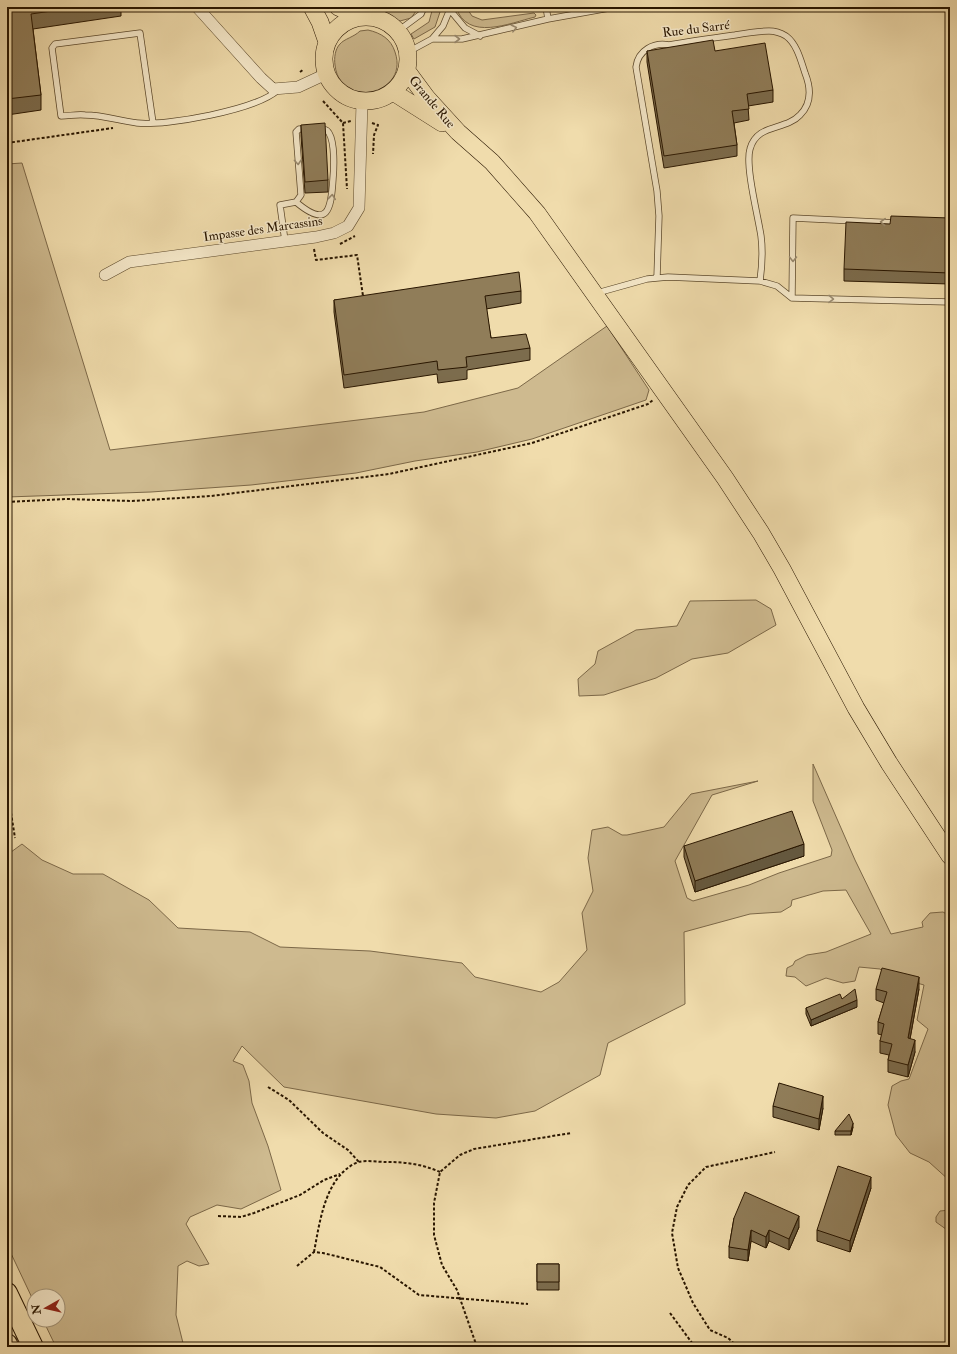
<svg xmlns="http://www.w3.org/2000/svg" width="957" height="1354" viewBox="0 0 957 1354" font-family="'IM FELL Double Pica',serif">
<rect width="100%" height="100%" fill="#f0dcac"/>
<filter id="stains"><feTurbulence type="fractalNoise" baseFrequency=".005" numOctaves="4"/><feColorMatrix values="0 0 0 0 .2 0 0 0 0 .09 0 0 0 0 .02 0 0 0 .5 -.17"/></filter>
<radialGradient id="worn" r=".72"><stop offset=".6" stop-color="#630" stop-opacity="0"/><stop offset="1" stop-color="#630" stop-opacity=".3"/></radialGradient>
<!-- green -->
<path fill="#ceba8f" stroke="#7c6848" d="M356 7H419L411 18 400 21Z
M433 7H440V12L435 27 414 39 411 34 429 22Z
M456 7H466L472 16 482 20 534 13 536 15 535 17C510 23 467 42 456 7Z
M368 30C381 33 391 39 395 52 410 94 340 111 335 65 334 58 335 49 340 44 344 39 354 37 360 31Z
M22 163 110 450 424 412 518 388 607 326 649 390 646 400 532 439 477 452 415 461 356 473 251 485 151 492 7 497V164Z
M756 600 771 609 776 625 728 653 692 659 656 678 604 695 579 696 578 679 595 664 598 651 636 630 677 626 690 601Z
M813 764 855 860 891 934 923 927 922 922 930 913 943 912 950 916V1181L929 1162 910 1153 896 1135 888 1105 892 1086 901 1081 909 1079 928 1029 917 1020 924 985 885 974 880 969 859 967 855 981 843 983 826 978 806 986 795 977 786 976 787 968 793 965 795 961 807 955 826 952 871 934 846 890 823 891 792 900 791 906 781 912 750 914 684 932 685 1004 608 1043 600 1075 535 1111 496 1118 436 1114 284 1087 242 1046 233 1061 243 1065 249 1081 252 1103 268 1146 281 1190 241 1209 217 1205 190 1217 186 1224 209 1264 199 1266 187 1261 178 1266 176 1315 184 1347H56L43 1320H58V1296H34V1302L7 1245V855L22 844 42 860 73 874H103L149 900 178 928 250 932 280 947 370 951 462 963 475 977 541 992 559 982 587 950 582 913 593 891 588 858 592 830 608 827 622 835H627L664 827 691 794 758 781 712 795 675 861 687 898 693 901 749 885 779 873 831 856 832 850 813 801Z
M950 1210V1232L936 1222V1217L940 1211Z"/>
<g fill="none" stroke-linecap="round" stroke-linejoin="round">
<defs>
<path id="lane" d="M546 7 548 19
M450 10 465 28 480 36
M398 31 421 14 424 7
M432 39 443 26 450 9
M408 52 432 39H462L548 19 615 7
M153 123 140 33 55 44 52 48 61 116C69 116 77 114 85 115 103 115 120 121 137 123 167 126 256 110 278 90
M296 202C328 229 331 210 333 179 334 168 335 143 329 133 327 129 323 129 319 129
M285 241 280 205 296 202 301 195 296 132 299 129H308
M657 277 659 216 657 191 636 67C638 50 654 42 669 45 691 41 713 38 735 35 746 33 758 31 769 31 775 31 781 33 786 36 797 44 801 61 805 73 811 88 812 103 800 115 785 131 757 123 750 149 745 166 758 216 761 236 763 251 762 266 760 281
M597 293 647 279 668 277 760 281 777 286 792 298 950 302
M792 298 793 218 897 223"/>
<path id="street" d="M197 7 261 78 273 89 298 87 326 74
M105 275 129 262 316 237 334 233 348 226 359 208 362 102"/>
<path id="primary" d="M312 7 320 22 327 42
M338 7 361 17
M324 59a42 42 0 1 1 84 0a42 42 0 1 1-84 0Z
M407 71 427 98 458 132 492 162 537 213 725 478 761 533 782 569 856 708 889 763 950 856
M393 92 442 123"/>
<path id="highway" d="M7 1293 33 1347
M7 1344 8 1347"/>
</defs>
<!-- lane casing -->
<use href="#lane" stroke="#5b482b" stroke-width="7"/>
<!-- street casing -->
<use href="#street" stroke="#5b482b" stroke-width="12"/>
<!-- primary casing -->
<use href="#primary" stroke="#291600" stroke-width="18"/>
<!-- highway casing -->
<use href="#highway" stroke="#291600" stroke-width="22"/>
<!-- path -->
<path stroke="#291600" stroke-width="2" stroke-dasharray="3 2" stroke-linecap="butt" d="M300 72 304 69
M323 101 343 123 347 189
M343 123 351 121
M372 123 378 125 374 135 373 154
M7 143 113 128
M340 244 355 236
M314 249 316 260 357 255 363 296
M7 502 66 499 132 501 211 496 389 474 532 443 648 404 653 400
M7 788 15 838
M268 1087 289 1100 323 1133 348 1150 359 1162
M218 1216 241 1217 254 1213 300 1195 324 1180 340 1174
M314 1252C320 1221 325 1176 358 1162 366 1160 378 1162 386 1162 405 1162 422 1164 440 1172
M297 1266 314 1252 323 1253 380 1267 419 1295 528 1304
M670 1313 695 1347
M477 1347 457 1290 442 1265 434 1235V1203L440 1172 460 1155 474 1149 571 1133
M738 1347 728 1338 710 1330 693 1303 678 1268 672 1233 677 1207 688 1185 706 1167 775 1152"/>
<!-- lane -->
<use href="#lane" stroke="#f5e8c9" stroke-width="5.5"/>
<!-- street -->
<use href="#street" stroke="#f5e8c9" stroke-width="11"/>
<!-- primary -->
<use href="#primary" stroke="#f0dcac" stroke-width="17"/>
<!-- highway -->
<use href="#highway" stroke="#f0dcac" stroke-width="20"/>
</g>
<!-- wall -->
<path fill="#7c6c4d" stroke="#291600" d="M7 7H121V16L33 29 41 95V110L7 115Z
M647 51 773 90V102L748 106 749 120 734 123 737 145V156L664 168 647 62Z
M301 125 328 180V192L305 193 301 136Z
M950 218V284L844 281V269L890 224Z
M521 291V303L486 309 491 338 530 348V360L467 370V379L438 383 437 374 344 388 334 312V300Z
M684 846 804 856 695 892 684 857Z
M876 989H919L910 1039 915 1052 908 1077 888 1072V1060L889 1055 880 1053V1041L882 1035 878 1034V1022L884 1003 876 1000Z
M842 999 857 1007 811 1026 806 1014V1008Z
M773 1106 823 1108 819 1130 773 1117Z
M853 1127 851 1135H835V1131Z
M871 1188 850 1252 817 1241V1230Z
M734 1218 799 1227 789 1250 769 1241 766 1248 751 1241 748 1261 729 1258V1247Z
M537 1264H559V1290H537Z"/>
<!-- shaded-wall -->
<path fill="#65583e" stroke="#291600" d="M804 844V856L695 892V881Z
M919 977V989L908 1050V1038Z
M857 1000V1007L811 1026V1020Z
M915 1040V1052L908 1077V1065Z
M823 1096V1108L819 1130V1119Z
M853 1123V1127L851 1135V1131Z
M871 1177V1188L850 1252V1241Z
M799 1216V1227L789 1250V1239Z
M751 1230V1241L748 1261V1250Z
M769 1230V1241L766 1248V1237Z"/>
<!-- building -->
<path fill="#907d59" stroke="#291600" d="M7 7H79L31 14 41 95 7 99Z
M713 40 715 51 765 43 773 90 747 94 749 109 732 111 737 145 664 156 647 51Z
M325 123 328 180 305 182 301 125Z
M891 216 950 218V273L844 269 846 222 890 224Z
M519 272 521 291 485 296 491 338 526 334 530 348 466 357 467 367 438 370 437 361 344 375 334 300Z
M792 811 804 844 695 881 684 846Z
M882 968 919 977 908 1038 915 1040 908 1065 888 1060 892 1044 880 1041 884 1024 878 1022 887 992 876 989Z
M855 989 857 1000 811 1020 806 1008 840 994 842 999Z
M779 1083 823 1096 819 1119 773 1106Z
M849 1114 853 1123 851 1131H835Z
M838 1166 871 1177 850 1241 817 1230Z
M745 1192 799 1216 789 1239 769 1230 766 1237 751 1230 748 1250 729 1247 734 1218Z
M537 1264H559V1282H537Z"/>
<!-- one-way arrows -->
<defs><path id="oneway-chevron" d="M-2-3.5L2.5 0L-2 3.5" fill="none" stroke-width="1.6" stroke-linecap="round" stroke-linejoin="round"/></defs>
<g stroke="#998a6f">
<use href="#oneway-chevron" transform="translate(514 28) rotate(-14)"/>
<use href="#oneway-chevron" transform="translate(457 39)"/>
<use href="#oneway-chevron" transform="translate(298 162) rotate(86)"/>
<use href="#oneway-chevron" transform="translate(332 197) rotate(-84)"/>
<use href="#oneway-chevron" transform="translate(883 222) rotate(-177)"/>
<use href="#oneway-chevron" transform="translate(793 259) rotate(91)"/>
<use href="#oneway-chevron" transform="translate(831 299) rotate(1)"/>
</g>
<g text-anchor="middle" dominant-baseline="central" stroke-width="3" stroke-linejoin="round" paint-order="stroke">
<!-- street labels -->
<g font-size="13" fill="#291600" stroke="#f5e8c9">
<text transform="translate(696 29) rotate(-7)">Rue du Sarré</text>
<text transform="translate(432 102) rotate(50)">Grande Rue</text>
<text transform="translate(263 229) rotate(-8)">Impasse des Marcassins</text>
</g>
</g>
<!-- margin -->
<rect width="957" height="1354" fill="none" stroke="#f0dcac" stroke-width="24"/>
<rect x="8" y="8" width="941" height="1338" fill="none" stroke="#291600" stroke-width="2"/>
<rect x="12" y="12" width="933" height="1330" fill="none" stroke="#291600"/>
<!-- north arrow -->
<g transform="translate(46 1308) rotate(262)"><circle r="19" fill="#f5e8c9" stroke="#a39479"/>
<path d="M0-3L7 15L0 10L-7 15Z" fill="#8f2418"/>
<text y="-6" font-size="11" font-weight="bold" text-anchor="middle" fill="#291600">N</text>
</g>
<rect width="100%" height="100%" filter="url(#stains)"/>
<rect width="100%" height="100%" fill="url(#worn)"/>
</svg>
